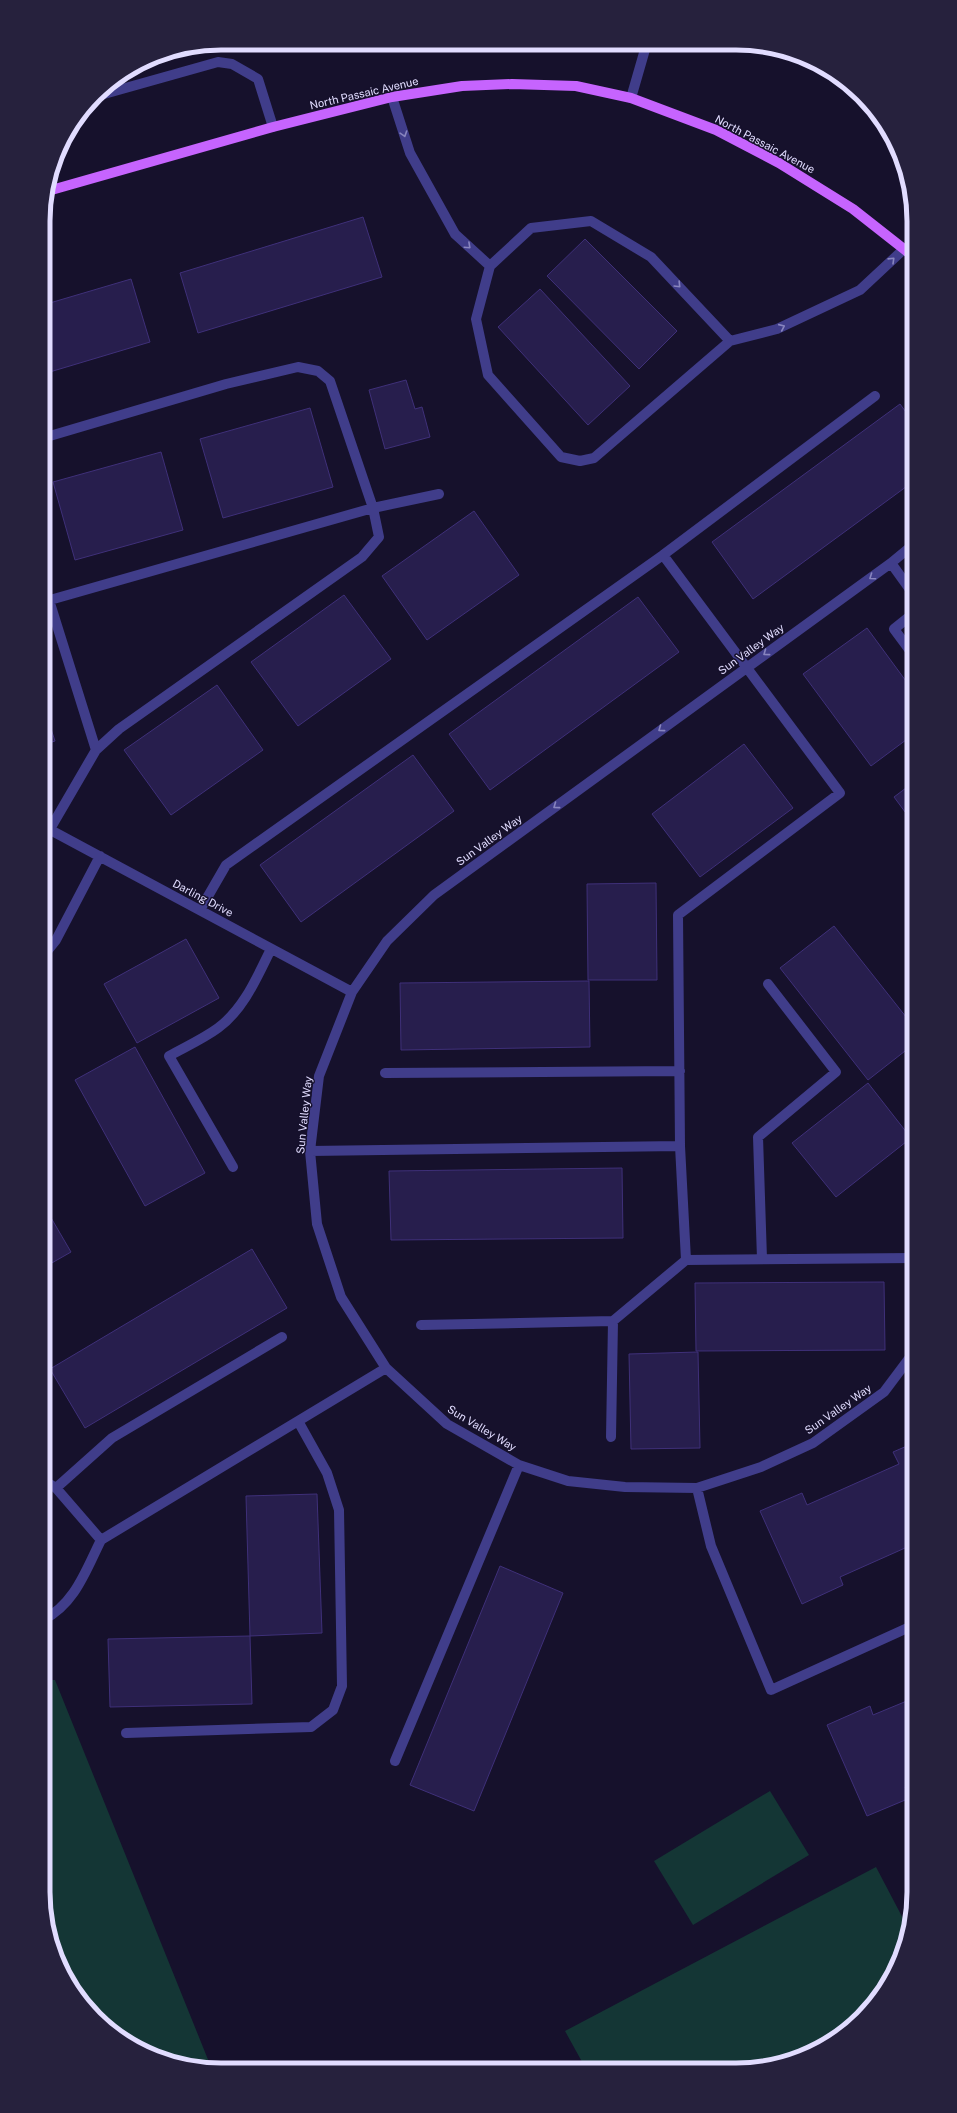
<svg xmlns="http://www.w3.org/2000/svg" width="957" height="2113" viewBox="0 0 957 2113" font-family="'Public Sans',sans-serif">
<rect width="100%" height="100%" fill="#16112c"/>
<!-- green -->
<path fill="#143635" d="M43 1680H55L211 2067H187L142 2051 104 2026 73 1991 49 1938 43 1892Z
M770 1791 809 1855 693 1925 654 1861Z
M876 1867 908 1928 901 1960 877 2000 835 2040 782 2064 736 2070 586 2069 565 2031Z"/>
<!-- building -->
<path fill="#271e4d" stroke="#3f3079" d="M363 217 382 277 198 333 180 273Z
M585 239 677 331 639 369 547 276Z
M131 279 150 342 43 374V305Z
M540 289 630 386 588 425 498 327Z
M406 380 415 409 422 407 430 437 385 449 369 390Z
M900 404 914 423V481L753 599 712 542Z
M310 408 333 487 223 518 200 439Z
M161 452 183 530 75 560 53 482Z
M474 511 519 575 427 640 382 576Z
M344 595 391 659 298 726 251 662Z
M638 597 679 652 490 790 449 734Z
M867 628 914 692V734L871 766 803 674Z
M217 685 263 750 171 815 124 750Z
M43 705 55 741 43 745Z
M744 744 793 808 700 877 652 814Z
M413 755 454 811 301 922 260 865Z
M914 782V824L894 797Z
M656 883 657 980H588L587 884Z
M834 926 914 1027V1044L868 1080 780 968Z
M186 939 219 998 137 1043 104 984Z
M589 981 590 1047 401 1050 400 983Z
M135 1047 205 1173 145 1206 75 1080Z
M868 1083 911 1138 836 1197 792 1143Z
M622 1168 623 1238 391 1240 389 1171Z
M43 1204 71 1252 43 1268Z
M252 1249 287 1308 85 1428 50 1369Z
M884 1282 885 1350 696 1351 695 1283Z
M698 1352 700 1448 631 1449 629 1354Z
M914 1443V1544L840 1577 843 1585 802 1604 760 1511 802 1493 807 1505 899 1464 893 1452Z
M317 1494 322 1633 250 1636 246 1496Z
M500 1566 563 1593 474 1811 410 1785Z
M250 1636 252 1704 110 1707 108 1639Z
M914 1698V1784L905 1787 910 1798 867 1816 827 1725 870 1706 873 1715Z"/>
<g fill="none" stroke-linecap="round" stroke-linejoin="round">
<!-- minor -->
<path stroke="#403d8a" stroke-width="10" d="M97 96 218 62 232 64 258 79 273 127
M392 97 410 153 455 234 490 266
M631 98 646 46
M730 341 594 458 580 461 561 457 488 375 476 319 490 266 531 228 591 221 651 257 730 341 777 329 860 290 904 249
M43 438 226 384 298 367 318 371 330 381 373 508 379 537 362 557 119 729 96 750 50 829
M663 555 840 793 678 915 680 1146 686 1260 914 1258
M891 563 914 595
M49 600 96 750
M43 602 373 508 439 494
M914 656 894 629 914 613
M43 826 352 992
M200 910 226 865 663 555 875 396
M43 956 56 940 100 856
M385 1073 680 1071
M310 1151 680 1146
M233 1167 169 1056C185 1047 203 1039 218 1028 244 1009 257 977 271 949
M762 1259 758 1137 836 1072 768 984
M421 1325 613 1321 686 1260
M914 1352 884 1392 813 1443 761 1467 697 1488 625 1487 568 1481 519 1465 447 1424 386 1368 341 1297 317 1224 310 1151 319 1076 352 992 387 941 434 895 891 563 914 544
M611 1437 613 1321
M56 1488 112 1438 282 1337
M697 1488 711 1546 771 1690 914 1625
M101 1540 386 1368
M43 1620C75 1604 86 1570 101 1540L56 1488 43 1480
M126 1733 311 1727 333 1710 342 1686 339 1510 327 1473 298 1421
M395 1761 519 1465"/>
<!-- major -->
<path stroke="#c664fe" stroke-width="10" d="M48 191 273 127 392 97 462 86 512 84 576 86 631 98 716 130 779 163 853 209 914 257"/>
</g>
<!-- one-way arrows -->
<defs><path id="oneway-chevron" d="M-2-3.5L2.5 0L-2 3.5" fill="none" stroke-width="1.6" stroke-linecap="round" stroke-linejoin="round"/></defs>
<g stroke="#8885bf">
<use href="#oneway-chevron" transform="translate(404 134) rotate(72)"/>
<use href="#oneway-chevron" transform="translate(468 246) rotate(43)"/>
<use href="#oneway-chevron" transform="translate(892 260) rotate(-44)"/>
<use href="#oneway-chevron" transform="translate(678 285) rotate(46)"/>
<use href="#oneway-chevron" transform="translate(782 327) rotate(-24)"/>
<use href="#oneway-chevron" transform="translate(872 577) rotate(145)"/>
<use href="#oneway-chevron" transform="translate(766 653) rotate(144)"/>
<use href="#oneway-chevron" transform="translate(661 729) rotate(144)"/>
<use href="#oneway-chevron" transform="translate(556 806) rotate(144)"/>
</g>
<g text-anchor="middle" dominant-baseline="central" stroke-width="3" stroke-linejoin="round" paint-order="stroke">
<!-- street labels -->
<g font-size="11" fill="#e1dcff" stroke="#16112c">
<text transform="translate(364 93) rotate(-13)">North Passaic Avenue</text>
<text transform="translate(765 144) rotate(28)">North Passaic Avenue</text>
<text transform="translate(751 649) rotate(-36)">Sun Valley Way</text>
<text transform="translate(489 840) rotate(-36)">Sun Valley Way</text>
<text transform="translate(203 898) rotate(28)">Darling Drive</text>
<text transform="translate(304 1115) rotate(-84)">Sun Valley Way</text>
<text transform="translate(838 1409) rotate(-35)">Sun Valley Way</text>
<text transform="translate(482 1428) rotate(31)">Sun Valley Way</text>
</g>
</g>
<!-- crop -->
<path d="M0 0H957V2113H0ZM221 50H736A171 171 0 0 1 907 221V1892A171 171 0 0 1 736 2063H221A171 171 0 0 1 50 1892V221A171 171 0 0 1 221 50Z" fill="#26213d" fill-rule="evenodd"/>
<path fill="none" stroke="#e1dcff" stroke-width="5" d="M221 50H736A171 171 0 0 1 907 221V1892A171 171 0 0 1 736 2063H221A171 171 0 0 1 50 1892V221A171 171 0 0 1 221 50Z"/>
</svg>
